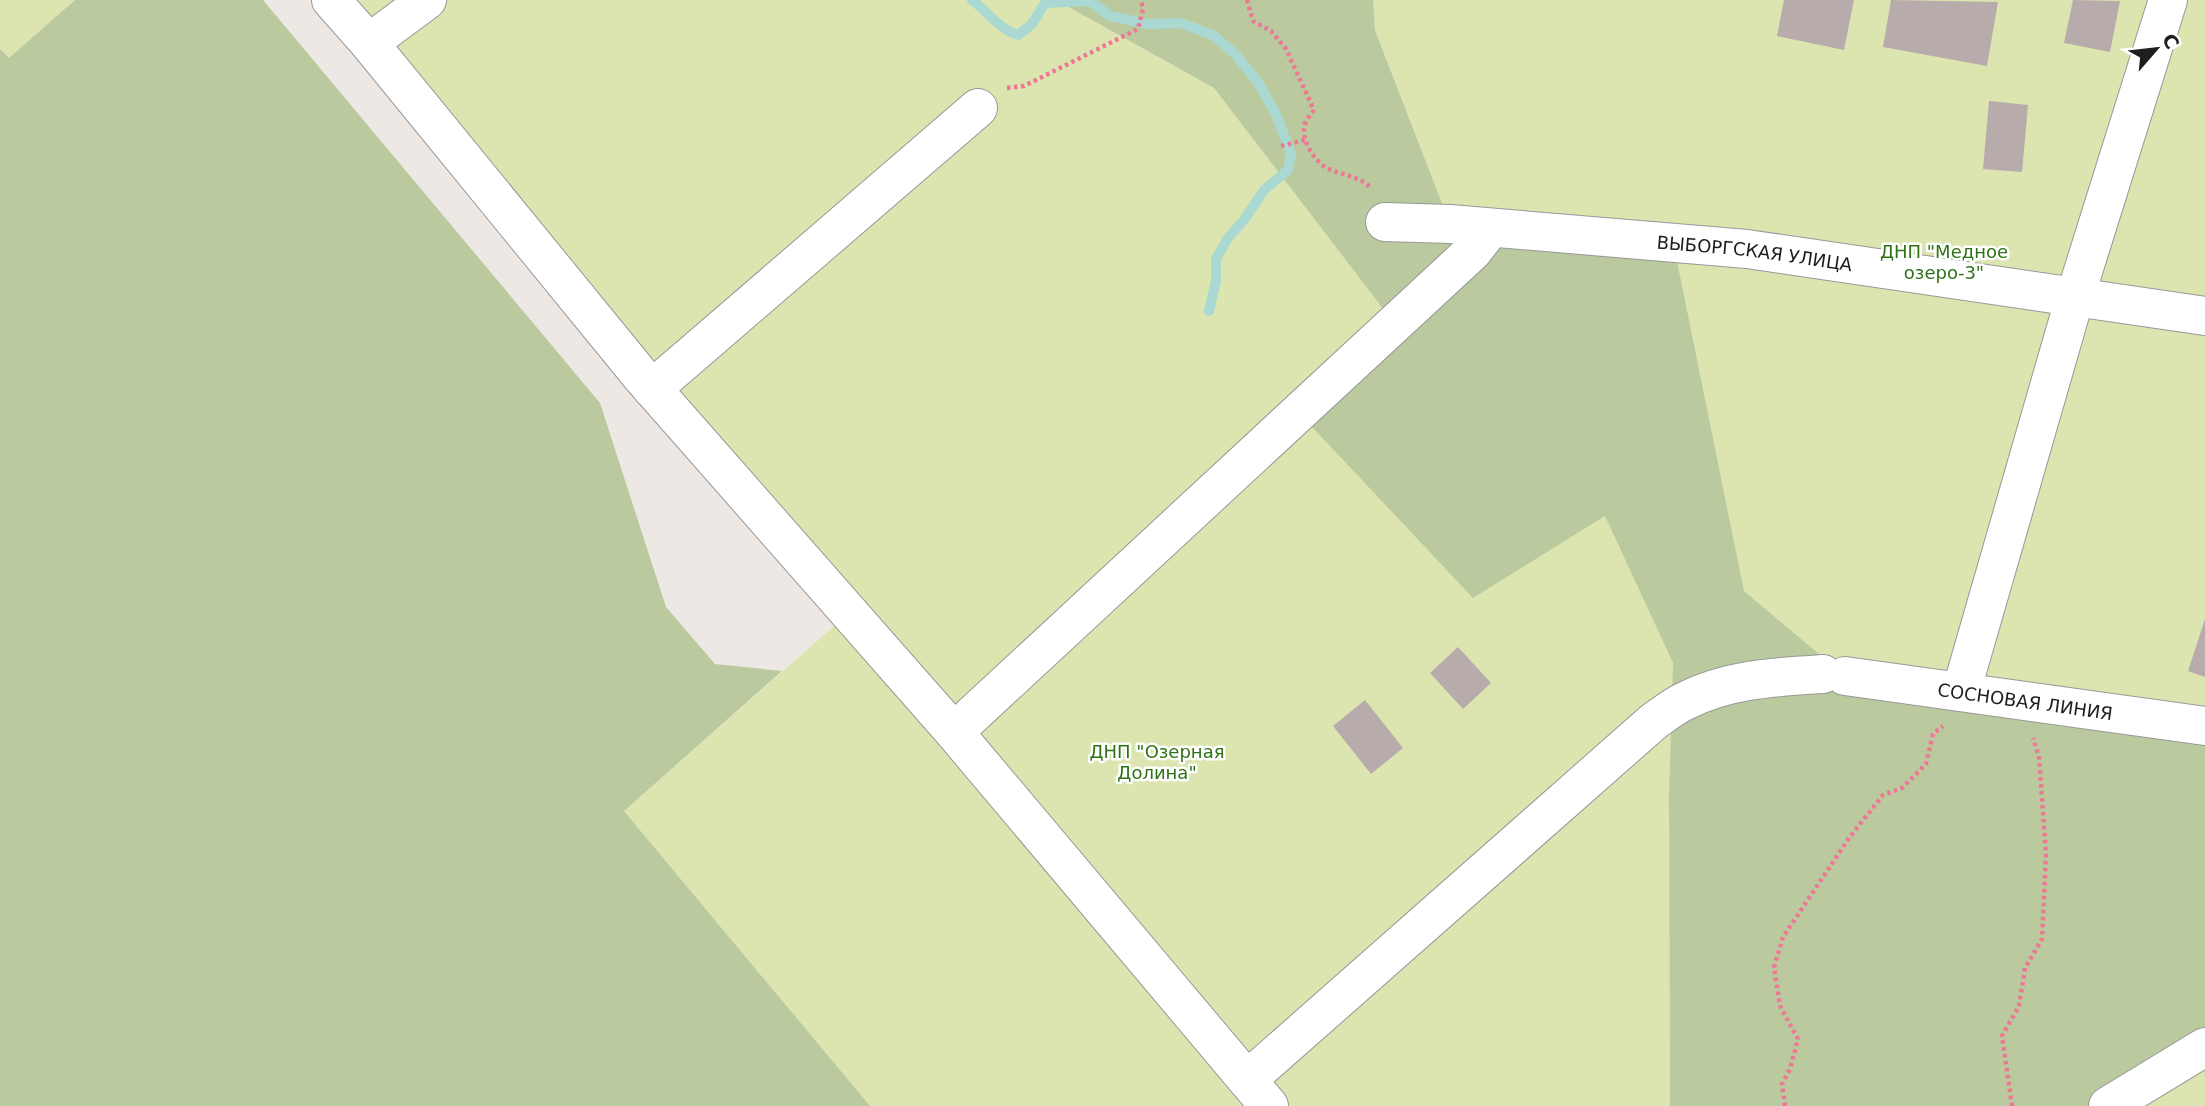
<svg xmlns="http://www.w3.org/2000/svg" width="2205" height="1106" viewBox="0 0 2205 1106" font-family="'DejaVu Sans',sans-serif">
<rect width="100%" height="100%" fill="#eee8e5"/>
<!-- grass -->
<path fill="#dce4b0" d="M0 0H75L9 59 0 49Z
M329 0H1056L1214 88 1394 323 1605 515 1673 663 1669 794 1670 1106H870L624 811 849 613Z
M1373 0H2205V726L1845 676 1744 591 1674 246 1450 224 1375 29Z
M2205 1047V1106H2108Z"/>
<!-- forest -->
<path fill="#baca9e" d="M75 0H263L600 403 666 607 715 664 782 671 624 811 870 1106H0V49L9 58Z
M1056 0H1373L1375 30 1450 224 1674 246 1744 591 1845 676 2205 726V1047L2108 1106H1670L1669 794 1673 663 1605 516 1473 598 1298 412 1394 323 1214 88Z"/>
<g fill="none" stroke-linecap="round" stroke-linejoin="round">
<!-- stream -->
<path stroke="#aad8d2" stroke-width="10" d="M972 0C988 12 999 29 1018 35L1032 24 1045 3 1090 1 1110 16 1148 24 1180 23 1213 35 1236 55 1257 81 1276 114 1291 154 1288 170 1264 190 1244 220 1228 238 1216 259V281L1209 311"/>
</g>
<!-- building -->
<path fill="#b7acab" d="M1784 0H1854L1844 50 1777 36Z
M1891 0 1998 2 1987 66 1883 47Z
M2073 0 2120 1 2110 52 2064 43Z
M1989 101 2028 105 2022 172 1983 169Z
M2205 619V677L2188 671Z
M1458 647 1491 683 1463 709 1430 673Z
M1365 700 1403 748 1371 774 1333 726Z"/>
<g fill="none" stroke-linecap="round" stroke-linejoin="round">
<defs>
<g id="street">
<path d="M331 0 369 43 641 376 954 732 1269 1106"/>
<path d="M369 43 427 0"/>
<path id="s1" d="M1385 222 1450 224 1747 249 2205 316"/>
<path d="M652 389 978 108"/>
<path id="s2" d="M1845 676 2205 726"/>
<path d="M1961 692 2075 297 2168 0"/>
<path d="M954 732 1473 251 1490 229"/>
<path d="M1247 1080 1653 722C1663 715 1674 706 1685 701 1729 679 1775 677 1823 674"/>
<path d="M2108 1106 2205 1047"/>
</g>
</defs>
<!-- street casing -->
<use href="#street" stroke="#989898" stroke-width="40"/>
<!-- path -->
<path stroke="#ed7895" stroke-width="4.5" stroke-dasharray="3.5 3.5" stroke-linecap="butt" d="M1247 0 1253 21 1271 31 1286 49 1314 110C1311 114 1306 120 1305 124 1300 139 1314 161 1327 168 1343 176 1359 175 1372 189
M1007 88 1024 86 1138 29 1143 9 1141 0
M1281 146 1305 140
M1785 1106 1782 1084 1790 1069 1798 1039 1780 1006 1774 967 1783 937 1849 838 1883 795 1902 788 1926 764 1933 734 1943 726
M2012 1106 2002 1036 2019 1006 2025 968 2042 939 2046 854 2039 757 2033 738"/>
<!-- street -->
<use href="#street" stroke="#fff" stroke-width="38"/>
</g>
<g text-anchor="middle" dominant-baseline="central" stroke-width="5" stroke-linejoin="round" paint-order="stroke">
<!-- park labels -->
<g font-size="18" fill="#2f7316" stroke="#fff">
<text x="1944" y="251">ДНП "Медное<tspan x="1944" dy="21">озеро-3"</tspan></text>
<text x="1157" y="751">ДНП "Озерная<tspan x="1157" dy="21">Долина"</tspan></text>
</g>
<!-- street labels -->
<g font-size="18" fill="#1e1e1e" stroke="#fff">
<text stroke="none"><textPath href="#s1" startOffset="371">ВЫБОРГСКАЯ УЛИЦА</textPath></text>
<text stroke="none"><textPath href="#s2" startOffset="182">СОСНОВАЯ ЛИНИЯ</textPath></text>
</g>
</g>
<!-- north arrow -->
<g transform="translate(2156 49) rotate(62)" stroke="#ffffff" stroke-width="5" paint-order="stroke">
<path d="M0-5L12 26L0 18L-12 26Z" fill="#1e1e1e"/>
<text y="-10" font-size="19" font-weight="bold" text-anchor="middle" fill="#1e1e1e">С</text>
</g>
</svg>
